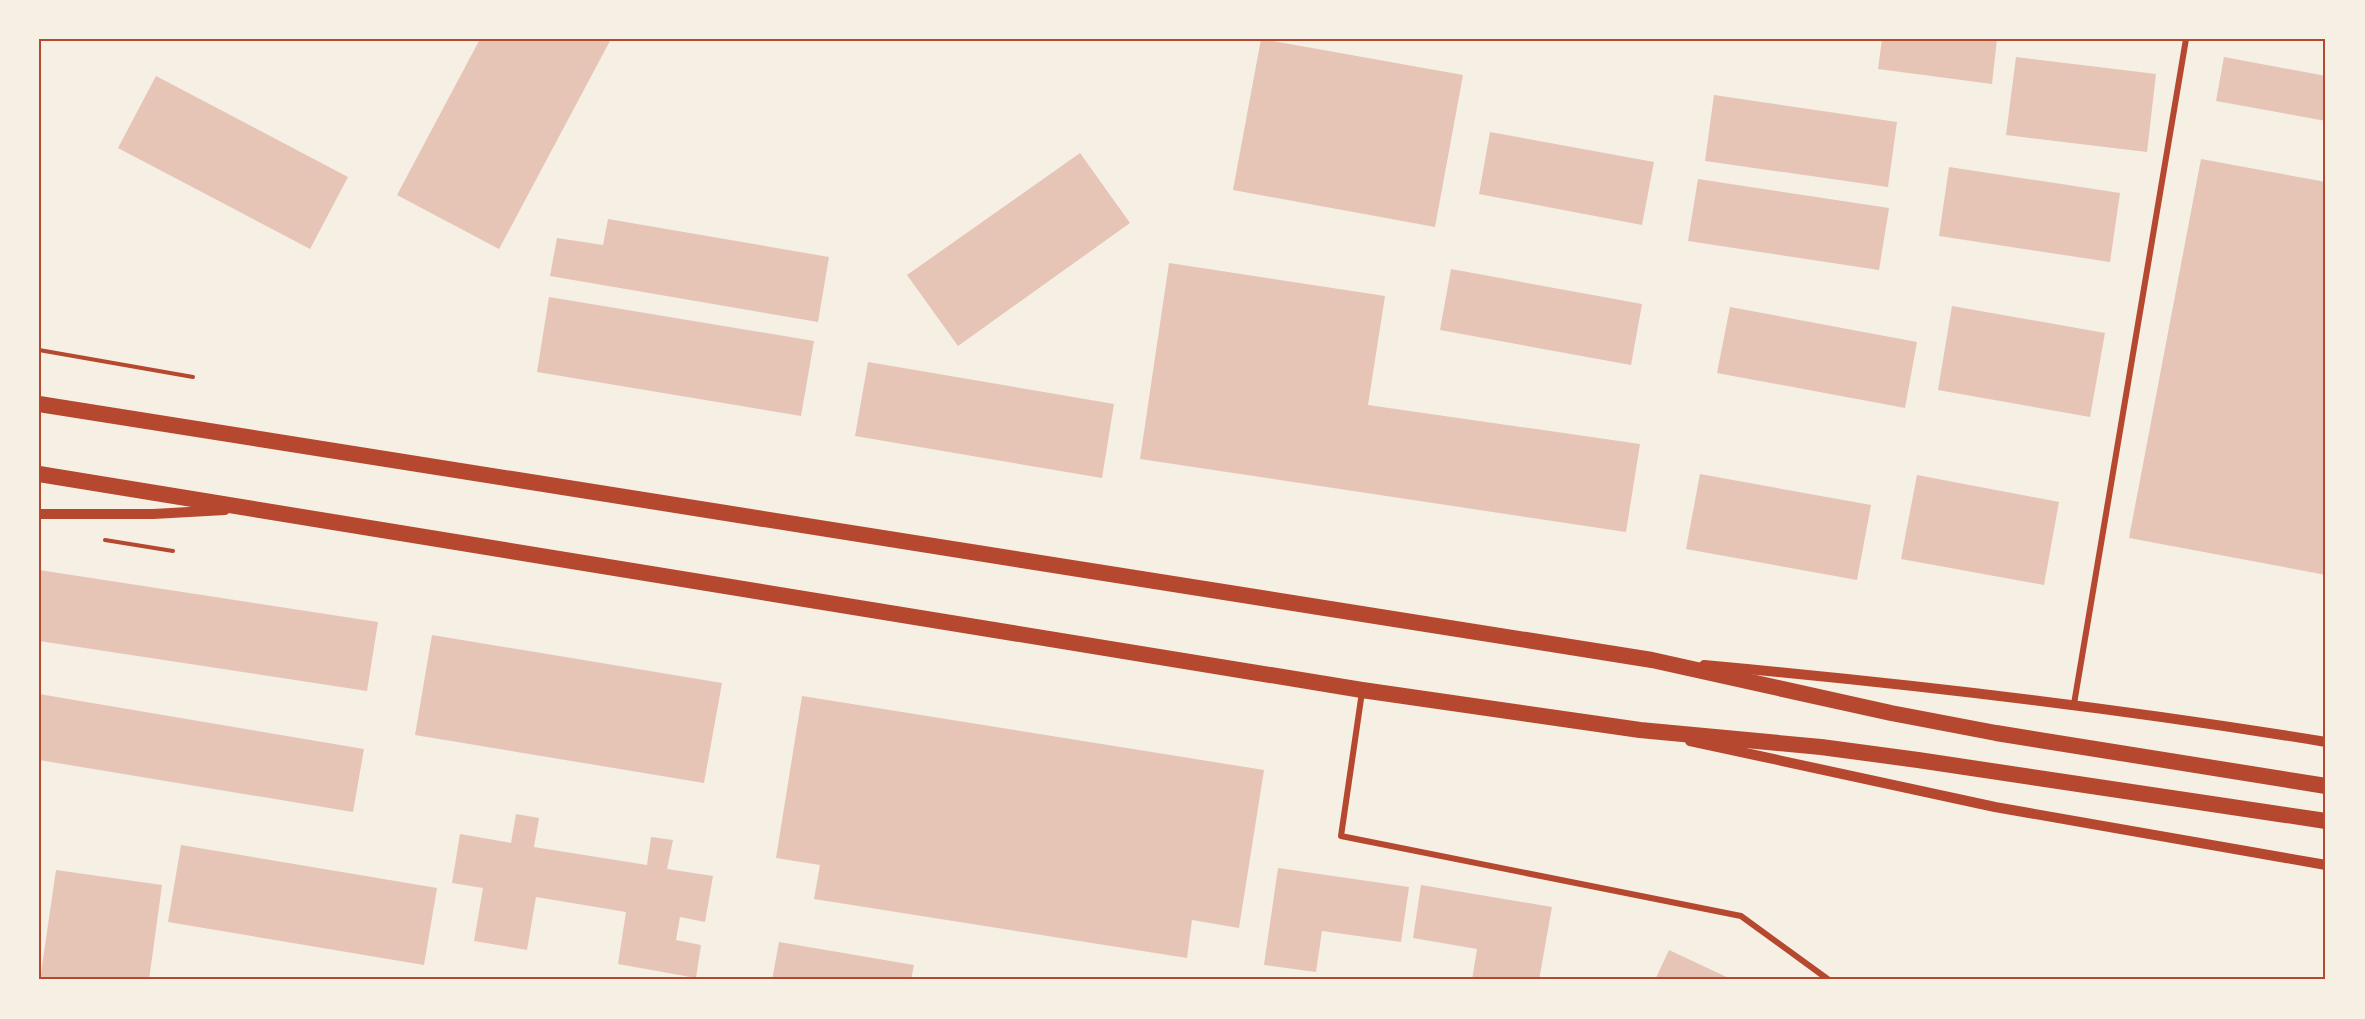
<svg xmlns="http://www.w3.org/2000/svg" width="2365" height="1019" viewBox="0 0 2365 1019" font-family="Inter,sans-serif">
<rect width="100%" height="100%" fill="#f6efe4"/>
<!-- building -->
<path fill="#e6c5b7" d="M480 39H611L499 249 397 195Z
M1261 39 1463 75 1435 227 1233 190Z
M1882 39H1997L1992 84 1878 69Z
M2016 57 2156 74 2147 152 2006 135Z
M2224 57 2326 76V121L2216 101Z
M156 76 348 177 310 249 118 148Z
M1714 95 1897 122 1888 187 1705 161Z
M1490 132 1654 162 1642 225 1479 194Z
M1080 153 1130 223 958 346 907 275Z
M2201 159 2326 182V575L2129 538Z
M1949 167 2120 193 2110 262 1939 236Z
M1698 179 1889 208 1879 270 1688 241Z
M608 219 829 257 818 322 550 276 557 238 603 245Z
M1169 263 1385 296 1368 405 1640 444 1626 532 1140 459Z
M1451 269 1642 304 1631 365 1440 330Z
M549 297 814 341 801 416 537 372Z
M1952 306 2105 333 2090 417 1938 390Z
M1730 307 1917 342 1905 408 1717 373Z
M868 362 1114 404 1102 478 855 436Z
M1700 474 1871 505 1857 580 1686 549Z
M1917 475 2059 502 2044 585 1901 559Z
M39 570 378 622 367 691 39 641Z
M432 635 722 683 704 783 415 735Z
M39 694 364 749 353 812 39 760Z
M802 696 1264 770 1239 928 1192 920 1187 958 814 899 820 865 776 858Z
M516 814 539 818 534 847 647 865 651 837 673 840 667 869 713 876 705 922 680 917 676 940 701 945 696 978 618 964 626 912 536 897 527 950 474 941 483 888 452 883 460 834 511 843Z
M181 845 437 888 424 965 168 922Z
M1278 868 1409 887 1401 942 1322 931 1316 972 1264 965Z
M56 870 162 885 149 980H40Z
M1421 885 1552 907 1539 980H1472L1477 949 1413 938Z
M779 942 914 965 911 980H772Z
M1669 950 1733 980H1655Z"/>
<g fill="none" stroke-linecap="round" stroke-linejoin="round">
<!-- path -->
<path stroke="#b5482f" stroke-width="4" d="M39 350 193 377
M105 540 173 551"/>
<!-- minor -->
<path stroke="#b5482f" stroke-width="6" d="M1362 692 1341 836 1741 916 1829 980
M2074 704 2186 39"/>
<!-- tertiary -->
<path stroke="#b5482f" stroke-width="10" d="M39 514H153L225 510
M1704 665C1912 684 2120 708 2326 742
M1690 741 1995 807 2326 865"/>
<!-- trunk -->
<path stroke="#b5482f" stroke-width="16" d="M39 404 1652 660 1891 713 1996 733 2326 786
M39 474 1362 690 1640 730 1821 747 1918 760 2326 821"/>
</g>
<!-- border -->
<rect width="2365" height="1019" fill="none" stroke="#f6efe4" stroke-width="81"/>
<rect x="40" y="40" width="2284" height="938" fill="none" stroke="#b5482f" stroke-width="2"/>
</svg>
